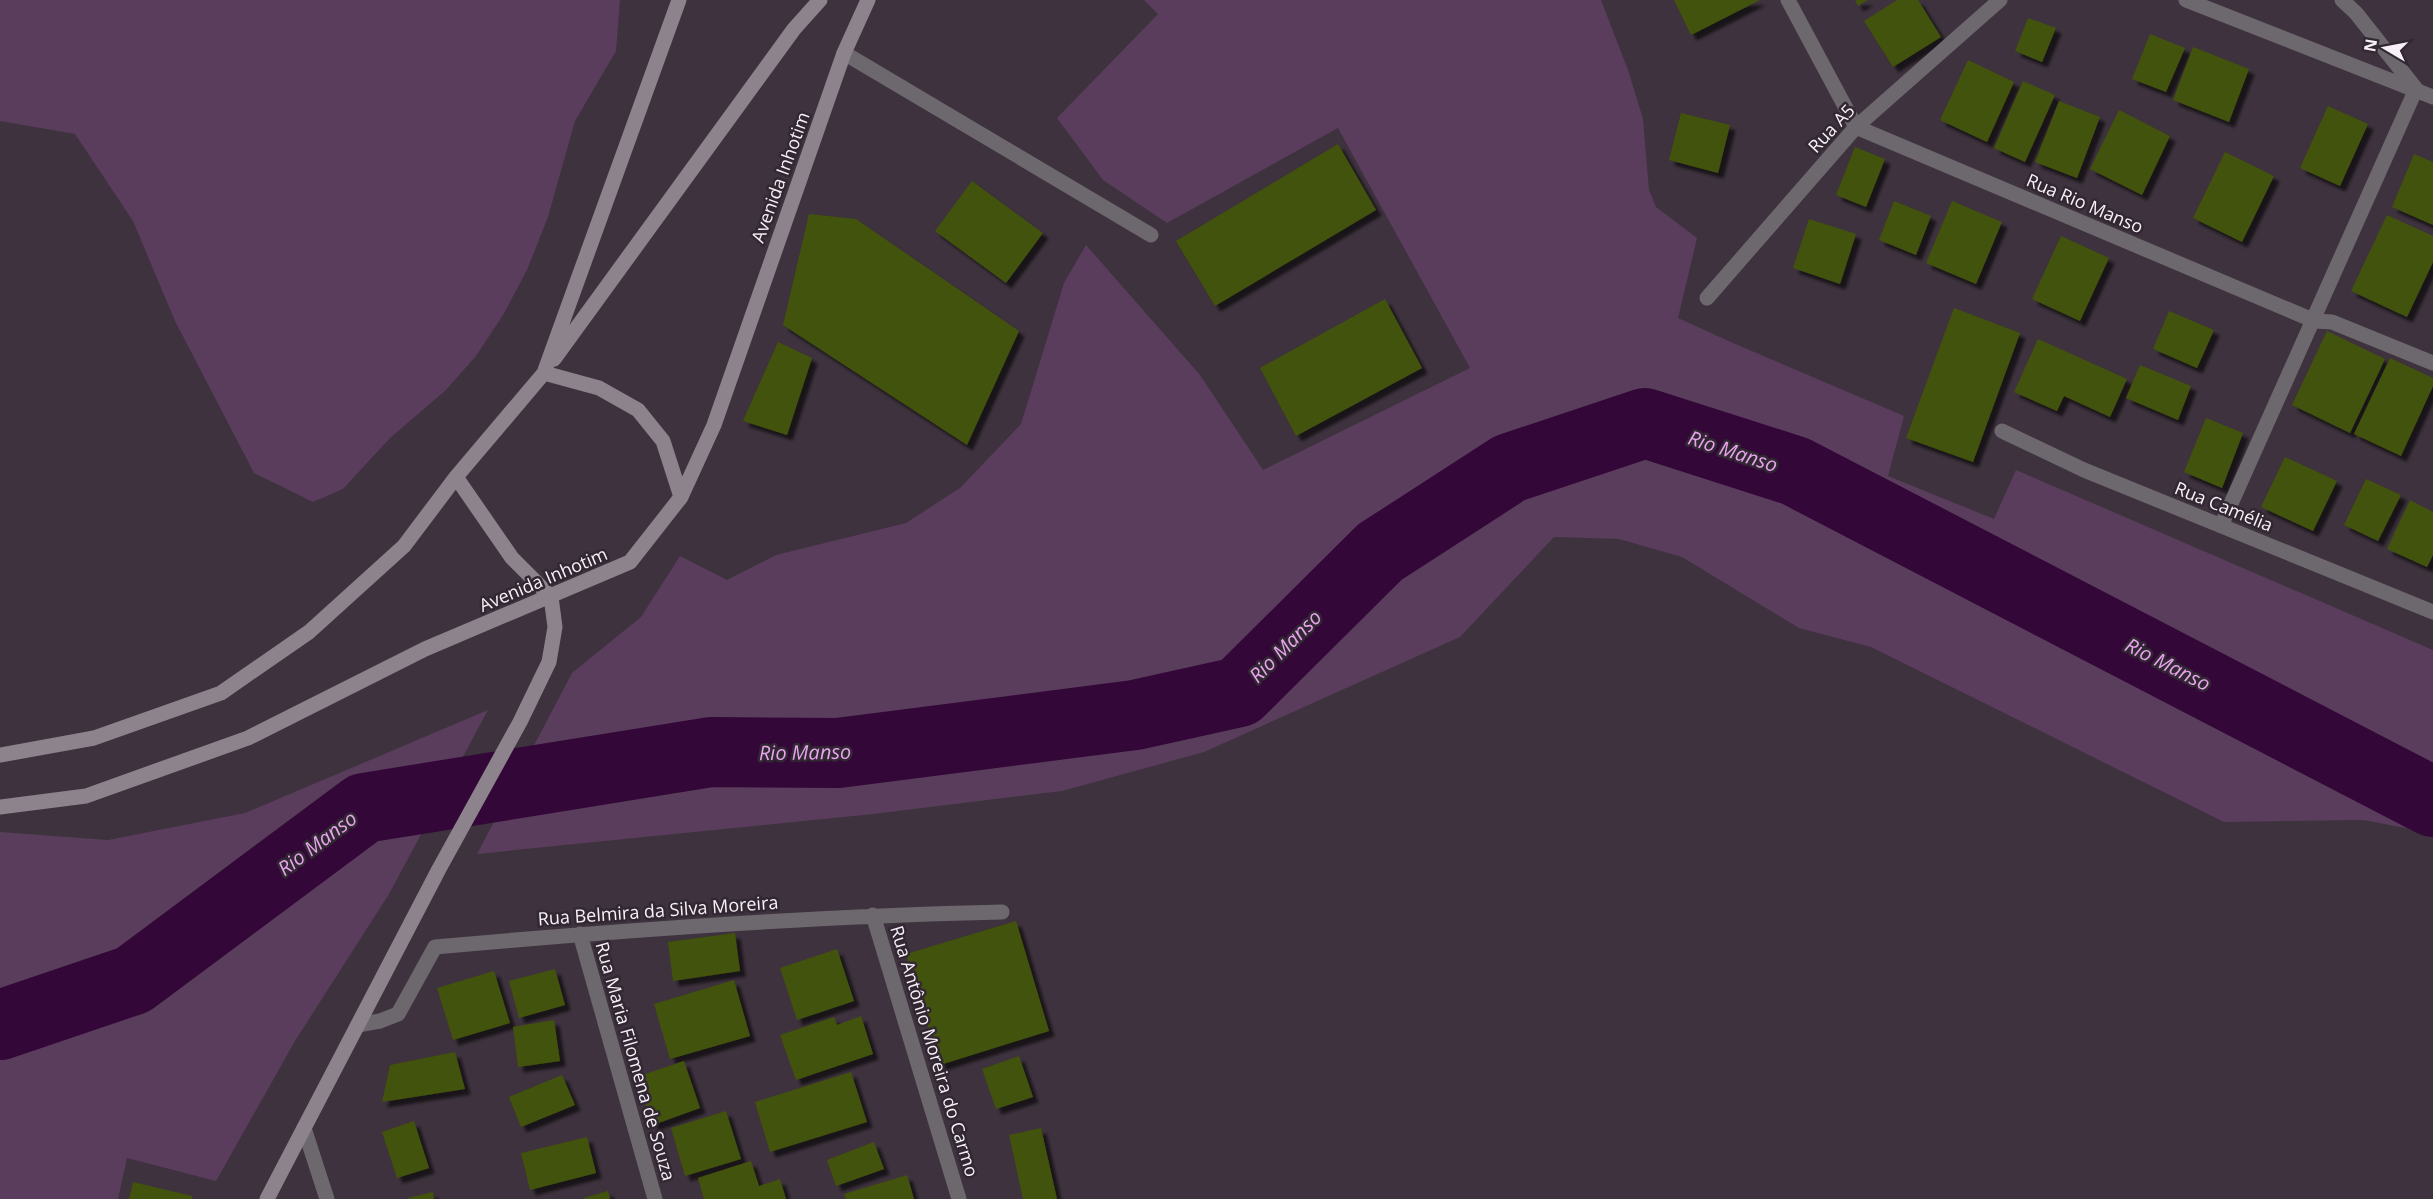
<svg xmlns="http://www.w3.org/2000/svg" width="2433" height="1199" viewBox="0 0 2433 1199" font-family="'Open Sans',sans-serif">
<defs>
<filter id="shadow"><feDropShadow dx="5.5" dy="5.5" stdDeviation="1.5" flood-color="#0009"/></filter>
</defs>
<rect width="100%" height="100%" fill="#3d323d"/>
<!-- green -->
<path fill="#5a3d5c" d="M0 0H620L616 51 575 121 548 217 527 270 503 315 476 356 446 390 390 438 343 489 313 502 254 473 175 321 133 221 75 134 0 121Z
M1144 0H1601L1628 70 1643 119 1649 190 1656 207 1697 238 1678 318 1733 343 1904 416 1888 476 1994 519 2016 470 2433 650V835L2427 832 2363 820 2224 822 1871 647 1799 628 1682 557 1619 539 1554 537 1460 637 1204 752 1062 791 873 814 477 854 572 673 641 617 680 556 727 580 776 555 906 523 960 488 1021 424 1064 283 1086 245 1200 375 1263 470 1470 368 1338 128 1167 223 1103 180 1057 118 1158 14Z
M488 710 389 894 295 1041 216 1181 127 1158 118 1199H0V832L108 840 245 813Z"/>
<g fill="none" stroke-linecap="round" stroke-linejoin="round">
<!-- river -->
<path stroke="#330737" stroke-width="70" d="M0 1025 133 980 364 808 711 752 838 753 1135 715 1239 692 1380 552 1510 468 1645 423 1795 471 2433 802"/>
</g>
<!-- building -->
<path fill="#435309" filter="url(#shadow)" d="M1674 0H1760L1691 35Z
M1855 0H1868L1858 6Z
M1897 0H1918L1941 37 1893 67 1864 21Z
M2028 18 2056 28 2042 62 2015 51Z
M2150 34 2185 48 2166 92 2132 79Z
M2193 47 2249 69 2229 122 2173 100Z
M1968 60 2014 82 1987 142 1940 120Z
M2023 81 2055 95 2025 162 1994 148Z
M2059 101 2100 117 2077 178 2035 162Z
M2328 106 2368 124 2340 186 2300 168Z
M2119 110 2170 136 2142 195 2090 169Z
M1681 113 1730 125 1718 173 1669 160Z
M1338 144 1376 210 1215 306 1176 241Z
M1855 147 1885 159 1866 207 1836 195Z
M2225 152 2274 176 2242 242 2193 218Z
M2414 154 2433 162V225L2392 207Z
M972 181 1043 233 1006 283 935 231Z
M1894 201 1931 216 1916 255 1879 240Z
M1952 201 2002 222 1976 284 1926 263Z
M809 214 856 219 1019 331 967 445 783 325Z
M2387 215 2433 236V262L2407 317 2351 291Z
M1809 219 1856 234 1840 284 1793 268Z
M2061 236 2109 258 2080 321 2032 299Z
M1385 299 1422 368 1296 436 1260 368Z
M1954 308 2020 333 1973 462 1906 438Z
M2169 311 2214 330 2197 368 2153 349Z
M2327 331 2385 359 2350 433 2292 405Z
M2038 339 2127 379 2110 417 2064 396 2057 411 2014 392Z
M778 342 812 358 787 435 743 421Z
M2390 358 2433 378V386L2401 456 2354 434Z
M2140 365 2191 386 2178 420 2126 398Z
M2206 418 2243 433 2222 488 2184 472Z
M2285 457 2337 481 2313 531 2261 507Z
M2366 479 2401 495 2378 541 2344 525Z
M2410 500 2433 512V555L2427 567 2387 549Z
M1016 921 1049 1031 940 1065 906 954Z
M735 933 740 971 673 981 668 942Z
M837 949 854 1001 797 1020 780 968Z
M555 969 565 1005 519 1018 509 981Z
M494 971 510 1023 453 1040 437 988Z
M734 980 750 1036 670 1059 654 1004Z
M861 1016 873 1054 796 1080 780 1035 834 1017 837 1025Z
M554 1020 560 1061 518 1067 513 1027Z
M455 1052 465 1089 382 1102 390 1065Z
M1019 1056 1033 1097 996 1109 982 1069Z
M684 1061 700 1108 653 1125 636 1077Z
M851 1072 867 1122 770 1152 755 1102Z
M562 1075 575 1105 521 1127 509 1097Z
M726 1111 741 1159 685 1176 671 1128Z
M414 1121 429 1168 397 1178 382 1132Z
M1041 1128 1057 1199H1023L1009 1135Z
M587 1137 596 1173 530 1190 521 1153Z
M874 1142 884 1169 836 1186 827 1160Z
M751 1161 759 1186 780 1179 786 1199H704L698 1178Z
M907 1175 914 1199H846L844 1194Z
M133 1182 192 1196V1199H129Z
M608 1191 610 1199H584V1198Z
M433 1192 434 1199H408V1198Z"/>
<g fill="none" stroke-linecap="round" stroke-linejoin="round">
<!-- street -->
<path stroke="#6d686d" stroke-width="15" d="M1788 0 1856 127 2315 321 2332 322 2433 363
M2186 0 2433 97
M2342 0 2356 13 2416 89
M844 53 1151 235
M1707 298 1856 127 2000 0
M2002 431 2084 470 2433 612
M2221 526 2416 89
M873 915 959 1199
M580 934 655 1199
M358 1025 380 1021 398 1014 435 947C623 930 812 916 1002 912
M304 1128 327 1199"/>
<!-- secondary -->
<path stroke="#8c838c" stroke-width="15" d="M554 359 794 29 820 0
M544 373 599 388 638 410 663 441 681 497
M456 477 512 558 551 597
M0 755 94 738 221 693 309 632 404 546 456 477 544 373 679 0
M0 807 86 796 248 738 425 649 630 562 681 497 714 425 844 53 868 0
M267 1199 439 869 520 722 549 662 555 627 551 597"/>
</g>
<g text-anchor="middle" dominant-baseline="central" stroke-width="5" stroke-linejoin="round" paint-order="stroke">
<!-- street labels -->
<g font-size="18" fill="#f7f0f7" stroke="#322833">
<text transform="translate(1831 128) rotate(-47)">Rua A5</text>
<text transform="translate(780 177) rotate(-70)">Avenida Inhotim</text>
<text transform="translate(2085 203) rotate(23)">Rua Rio Manso</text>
<text transform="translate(2224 506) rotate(22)">Rua Camélia</text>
<text transform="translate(543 579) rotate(-23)">Avenida Inhotim</text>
<text transform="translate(658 910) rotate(-4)">Rua Belmira da Silva Moreira</text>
<text transform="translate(935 1051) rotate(73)">Rua Antônio Moreira do Carmo</text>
<text transform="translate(636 1061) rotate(74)">Rua Maria Filomena de Souza</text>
</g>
<!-- water labels -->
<g font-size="20" font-style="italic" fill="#e9a4ee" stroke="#322833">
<text transform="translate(1733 451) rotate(18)">Rio Manso</text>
<text transform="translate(1285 646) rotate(-45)">Rio Manso</text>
<text transform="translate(2168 664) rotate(27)">Rio Manso</text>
<text transform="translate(805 752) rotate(-1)">Rio Manso</text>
<text transform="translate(317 843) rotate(-37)">Rio Manso</text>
</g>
</g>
<!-- north arrow -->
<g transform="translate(2385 48) rotate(280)" stroke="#322833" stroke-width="4.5" paint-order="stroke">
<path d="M0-4.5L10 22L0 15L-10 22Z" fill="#f7f0f7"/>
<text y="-9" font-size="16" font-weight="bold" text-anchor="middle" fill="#f7f0f7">N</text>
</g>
</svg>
